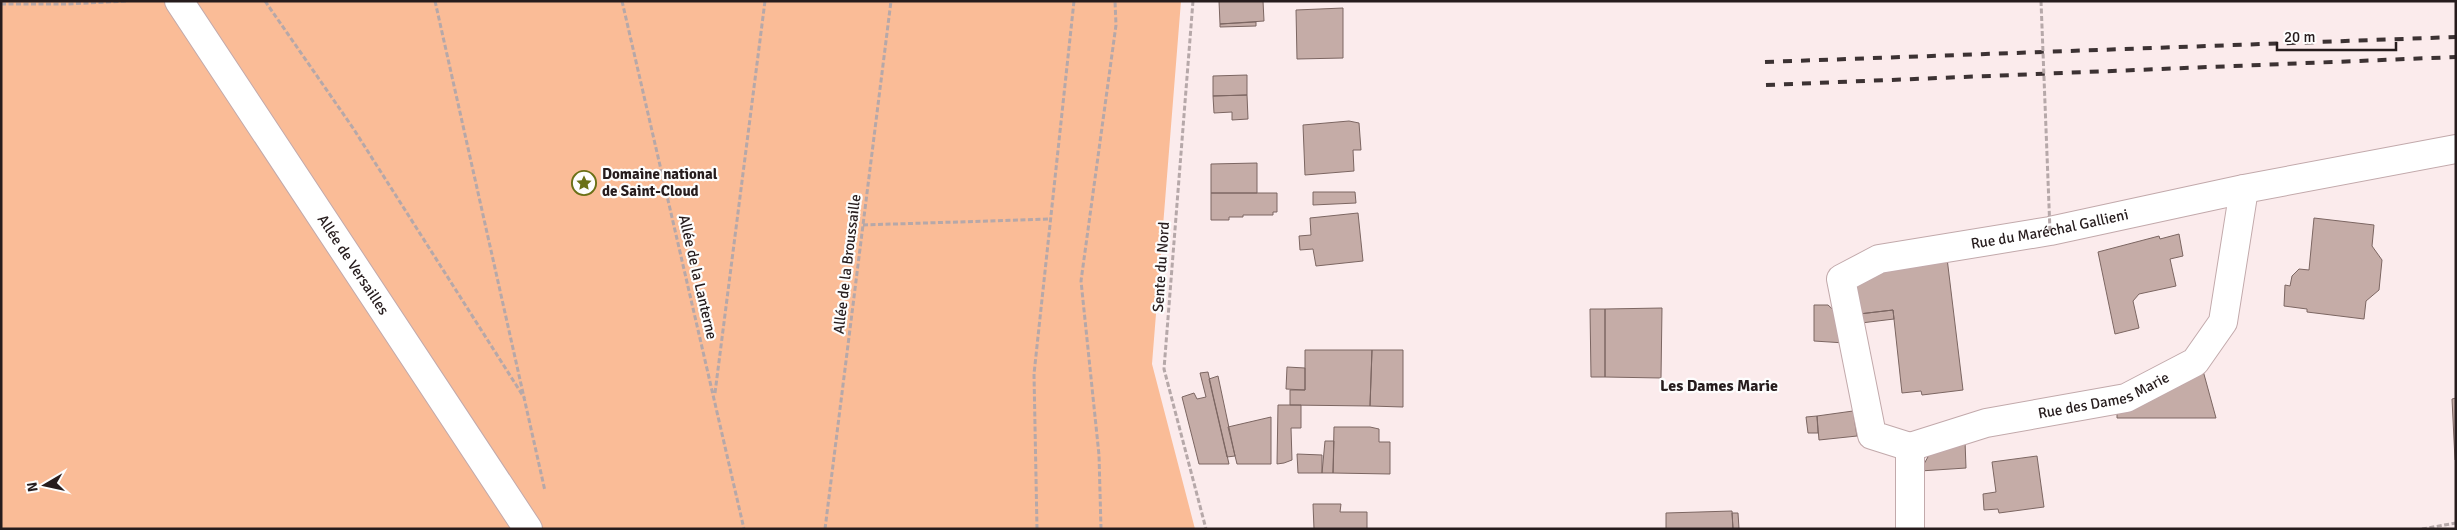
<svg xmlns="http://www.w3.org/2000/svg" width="2457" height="530" viewBox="0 0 2457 530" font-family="Signika,sans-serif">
<rect width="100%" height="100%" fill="#fbebec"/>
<!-- green -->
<path fill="#fabc97" d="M1 1H1181L1152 364 1195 529H1Z"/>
<!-- building -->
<path fill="#c5aca7" stroke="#7c6662" d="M1219 1H1263L1264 21 1220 24Z
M1343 8V58L1297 59 1296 10Z
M1256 22V26L1220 27V24Z
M1247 75V95L1213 96V76Z
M1247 95 1248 119 1232 120V112L1214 113 1213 96Z
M1349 121 1359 123 1361 150H1353L1354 171 1305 175 1303 125Z
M1257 163V193H1211V164Z
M1313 192H1355L1356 203 1313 205Z
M1211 193H1277V212H1273V215H1243V217H1229V220H1211Z
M1358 213 1363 261 1316 266 1313 249 1300 250 1299 236 1311 235 1310 218Z
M2314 218 2374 225 2372 246 2382 260 2379 290 2366 301 2364 319 2307 312V309L2284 306 2285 285 2290 286 2292 276 2299 269 2309 270Z
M2179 234 2183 256 2170 259 2176 286 2139 294 2133 301 2139 328 2115 334 2098 252 2159 236 2160 239Z
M1947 258 1963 390 1922 395 1921 391 1902 393 1893 310 1859 314 1854 283 1861 276Z
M1814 305H1828L1841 317 1845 343 1814 341Z
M1662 308 1661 378 1605 377V309Z
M1590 309H1605V377H1591Z
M1893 310 1894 319 1861 323 1859 314Z
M1305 350H1372L1370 406 1290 405V390H1305Z
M1372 350H1403V407L1370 406Z
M1287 367 1305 368V390L1286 389Z
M2202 367 2216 418H2117V414L2162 392Z
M1208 372 1213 395 1229 464H1199L1182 397 1194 393 1197 399 1206 397 1200 373Z
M1218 376 1235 456 1227 457 1209 379Z
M2456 398V460H2455L2452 399Z
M1278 405H1301V428H1291L1292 460 1284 463 1277 464Z
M1853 411 1857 436 1819 440 1817 416Z
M1817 416 1818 433H1808L1806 417Z
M1271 417V464H1237L1228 427Z
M1334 427H1370L1379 429V442H1390V474L1333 473Z
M1325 441H1334L1333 473H1322Z
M1965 441 1966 468 1920 471 1933 448Z
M1297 454 1322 455V473H1298Z
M2037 456 2044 507 1999 513 1998 509 1984 510 1983 494 1996 492 1992 462Z
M1313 504H1341L1340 512H1367V529H1314Z
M1732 511 1733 529H1666V513Z
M1732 513H1738L1739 529H1733Z"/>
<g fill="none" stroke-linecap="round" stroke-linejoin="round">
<defs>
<g id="street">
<path id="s1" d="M179 1 528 529"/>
<path id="s2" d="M1910 447 1872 435 1841 279 1879 259 2050 231 2244 189 2456 149"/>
<path id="s3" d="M1910 447 1986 423 2126 398 2195 362 2223 322 2244 189"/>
<path d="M1910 529V447"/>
</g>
</defs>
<!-- street casing -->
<use href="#street" stroke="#c2a9ab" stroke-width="30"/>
<!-- path -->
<path stroke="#b6a8a9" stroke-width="3" stroke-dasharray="5 2.5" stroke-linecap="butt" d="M265 1 353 128 525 399
M435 1 545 491
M622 1 744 529
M1193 1 1164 369 1206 529
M1 4H67L127 1
M863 225 1051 219
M715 393 765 1
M825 529 891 1
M1037 529 1034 374 1074 1
M1101 529 1099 455 1081 281 1116 25 1115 1
M2422 529 2456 523"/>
<!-- street -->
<use href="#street" stroke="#fff" stroke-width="28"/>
<!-- rail -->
<path stroke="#3c3233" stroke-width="4" stroke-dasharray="9 9" stroke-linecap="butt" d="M1765 62 2456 37
M1766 85 2456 57"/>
<!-- path-bridge -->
<path stroke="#b6a8a9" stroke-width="3" stroke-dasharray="5 2.5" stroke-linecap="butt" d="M2041 1 2050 231"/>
</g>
<!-- icons -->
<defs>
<symbol id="sight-ring" viewBox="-11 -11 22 22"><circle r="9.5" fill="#fdfdfd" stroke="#6a7016" stroke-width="1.5"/><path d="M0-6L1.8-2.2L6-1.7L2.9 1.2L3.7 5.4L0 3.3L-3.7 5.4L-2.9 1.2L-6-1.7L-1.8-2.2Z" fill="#6a7016"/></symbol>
</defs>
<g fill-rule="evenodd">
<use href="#sight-ring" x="570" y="169" width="28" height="28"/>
</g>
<g text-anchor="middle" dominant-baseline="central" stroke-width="4.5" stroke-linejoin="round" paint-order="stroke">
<!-- poi labels -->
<g font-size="15" font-weight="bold" fill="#261c1d" stroke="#fdfdfd" text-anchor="start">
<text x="602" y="174">Domaine national<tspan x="602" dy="17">de Saint-Cloud</tspan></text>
</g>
<!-- street labels -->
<g font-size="15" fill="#261c1d" stroke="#fdfdfd">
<text stroke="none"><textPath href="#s2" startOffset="415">Rue du Maréchal Gallieni</textPath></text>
<text transform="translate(847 264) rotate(-83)">Allée de la Broussaille</text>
<text stroke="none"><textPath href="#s1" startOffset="316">Allée de Versailles</textPath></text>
<text transform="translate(1161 267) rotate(-86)">Sente du Nord</text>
<text transform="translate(698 277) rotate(77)">Allée de la Lanterne</text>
<text stroke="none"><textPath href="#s3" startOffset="201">Rue des Dames Marie</textPath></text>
</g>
<!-- neighbourhood labels -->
<g font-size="16" font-weight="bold" fill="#261c1d" stroke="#fdfdfd">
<text x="1719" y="386">Les Dames Marie</text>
</g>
</g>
<!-- border -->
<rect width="2457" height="530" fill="none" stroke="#261c1d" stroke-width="5"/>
<!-- north arrow -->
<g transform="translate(45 485) rotate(261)" stroke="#fdfdfd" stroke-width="4" paint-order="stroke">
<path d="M0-4L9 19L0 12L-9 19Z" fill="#261c1d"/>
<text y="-8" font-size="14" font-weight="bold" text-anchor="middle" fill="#261c1d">N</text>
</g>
<!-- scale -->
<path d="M2277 42v8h119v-8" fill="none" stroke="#261c1d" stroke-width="2.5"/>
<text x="2284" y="42" font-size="15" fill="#261c1d" stroke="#fdfdfd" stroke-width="4" paint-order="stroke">20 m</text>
</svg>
